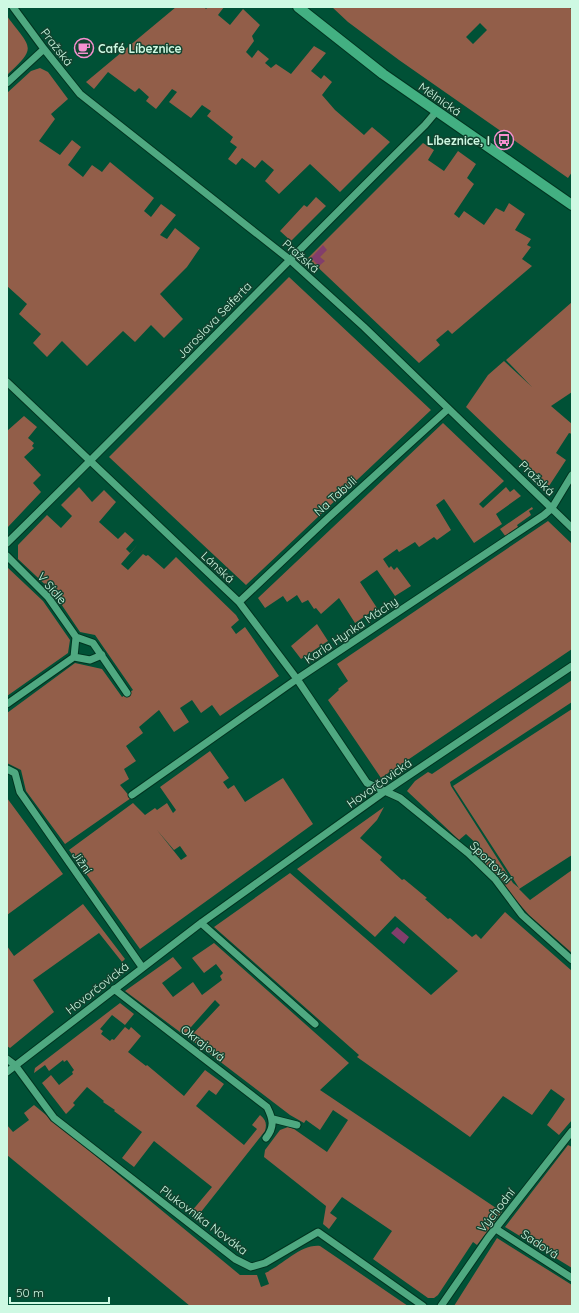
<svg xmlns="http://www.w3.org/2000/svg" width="579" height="1313" viewBox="0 0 579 1313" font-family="Quicksand,sans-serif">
<rect width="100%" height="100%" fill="#005136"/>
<!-- green -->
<path fill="#925e49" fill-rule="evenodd" d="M176 7H204L206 9 208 7H224L218 15 230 25 243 9 260 25 252 36 254 41 246 52 252 58 258 50 269 59 265 63 271 68 276 64 291 74 314 46 326 53 311 71 321 79 324 75 332 82 322 95 335 110 364 135 372 127 390 142 340 192 310 164 279 194 265 181 274 170 262 160 255 168 242 158 236 165 228 159 237 147 230 142 233 137 207 116 211 111 202 105 191 118 169 102 177 92 172 89 156 109 146 101 149 97 139 88 135 92 108 72 94 89 86 82Z
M332 7H569L572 10V172L568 178 399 60 348 22ZM480 23 487 30 473 44 466 37Z
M7 16C30 48 39 46 7 75Z
M40 68 48 72 68 99 51 114 55 119 39 141 60 155 72 140 81 147 68 165 83 177 92 165 102 172 110 162 154 198 144 211 151 217 161 204 176 215 160 235 167 239 175 228 200 248 187 267 160 294 183 319 164 338 151 325 135 342 123 331 87 366 62 341 47 357 33 343 41 334 19 314 27 304 7 286V93L31 71Z
M423 143 434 150 428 160 444 171 458 151 476 164 467 178 474 184 454 214 459 218 464 211 484 225 496 208 504 212 509 203 525 214 515 230 531 239 527 245 531 247 522 259 532 266 452 334 448 330 436 340 440 345 419 363 308 258Z
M316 197 326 206 291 241 280 231 304 205 307 207Z
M289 277 431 410 246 585 109 457Z
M572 302V392L551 406 572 424V434L569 433 556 453 566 460 549 486 466 407 488 375 504 361 532 387 506 360Z
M24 416 37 427 28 438 34 443 32 446 34 448 24 457 41 475 33 483 41 492 7 528V431Z
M443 423 504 481 479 504 483 508 506 487 510 492 514 489 521 496 496 514 502 524 474 543 444 499 436 505 451 530 437 540 434 537 419 547 415 542 399 552 397 549 383 559 389 568 391 566 394 570 397 567 411 586 395 596 377 570 360 582 377 608 355 623 339 598 321 614 316 608 314 609 308 600 302 603 297 595 287 602 283 596 265 608 258 598Z
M79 487 92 502 104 490 116 502 99 522 118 539 125 532 134 540 126 549 130 553 138 544 121 564 128 570 143 554 146 556 148 555 164 569 176 557 236 615 239 620 231 627 236 634 245 627 279 676 220 716 212 705 201 713 192 700 180 708 189 722 174 732 159 710 139 727 143 733 126 746 136 761 124 769 129 779 120 785 131 798 65 844 26 791 21 770 7 763V713L75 663 102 669 122 697 133 690 95 635 80 632 53 592 18 559V545L47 515 61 528 72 516 61 505Z
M532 507 533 509 529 511 531 515 517 525 519 529 506 537 500 529Z
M548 521 572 544V649L381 778 328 700 339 690 338 689 348 681 337 664Z
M7 567 43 601 70 640 68 653 7 696Z
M317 624 328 641 301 659 291 646Z
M572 680V702L450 782 451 786 513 883 519 888 453 786 572 709V855L519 889 530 900 572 870V953L529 915 474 853 480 847 466 834 459 840 407 791 415 781 428 772 432 774Z
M210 751 229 778 223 782 228 789 234 785 245 802 283 778 313 824 140 949 69 850 133 803 145 815 155 808 157 810 167 803 173 813 176 810 160 787ZM157 830 174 850 180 846 187 856 181 860Z
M7 798 63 874 7 915Z
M384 807 377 820 360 838 382 857 380 860 402 880 404 879 427 898 425 899 448 919 450 918 472 937 476 934 481 939 505 912 572 971V1120L559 1135 547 1125 565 1099 551 1089 532 1115 503 1096 470 1137 357 1057 359 1055 214 927 290 873 431 995 458 971 395 916 375 937 297 869Z
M83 904 125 959 122 962 99 933 33 980 54 1012 10 1048 7 1046V946L14 956Z
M214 943 349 1063 320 1090 502 1212 477 1245 473 1242 438 1295 434 1298H428L373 1259 392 1231 342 1197 330 1213 337 1218 329 1229 323 1224 326 1206 264 1157 265 1150 280 1130 288 1127 294 1129 327 1152 348 1120 333 1110 320 1130 306 1120 304 1123 290 1115 189 1038 220 1005 215 1000 184 1035 125 991 173 957 182 968 162 983 173 997 193 982 202 995 222 980 220 976 223 973 216 964 204 973 192 958Z
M120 1003 134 1014 125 1025 112 1015 100 1029 103 1031 101 1034 110 1041 112 1039 114 1040 125 1027 129 1030 131 1027 141 1036 128 1052 146 1066 147 1065 184 1096 205 1070 224 1084 216 1095 209 1090 196 1106 244 1145 257 1129 252 1125 260 1115C266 1120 267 1124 265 1131L197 1217 191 1212 212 1187 154 1141 134 1167 122 1158 142 1132 114 1111 115 1110 103 1102 104 1101 87 1087 73 1103 75 1105 66 1114 42 1083 51 1075 59 1085 73 1074 72 1072 74 1070 67 1060 64 1062 63 1060 49 1071 45 1065 34 1073 35 1068Z
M34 1105 240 1275H257L261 1287 269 1284 265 1273C282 1266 300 1244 320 1246L408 1306H190L7 1155V1125L13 1132 29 1120 24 1113Z
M568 1145 572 1147V1268L505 1227Z
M497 1238 572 1285V1306H454Z"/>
<!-- water -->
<path fill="#823e6b" d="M323 245 327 250 320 257 325 261 319 266 311 258Z
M397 927 409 937 404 944 391 933Z"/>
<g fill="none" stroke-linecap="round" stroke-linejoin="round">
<defs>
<path id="minor" d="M13 7 44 49 80 94 289 259 364 327 572 528
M7 83 44 49
M7 382 239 602 297 679 367 783 400 798 468 853 495 879 522 915 572 960
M7 543C148 405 285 263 425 125L436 112
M7 556 48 597 76 637
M239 602 328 518 448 409
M74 657 76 637 93 643 127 693
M7 704 74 657 90 660 102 655
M7 769 15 773 20 792 142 967
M132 795 297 679 544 515 552 508 572 475
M201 923 315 1024
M114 989 267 1107C273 1119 275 1127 266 1138
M7 1059 15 1065 54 1118 235 1259 251 1267 265 1263 318 1232 423 1306
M7 1072 201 923 384 792 572 666
M273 1119 297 1125
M496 1229 572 1278
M441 1306 488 1238 572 1131"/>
<path id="major" d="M298 7 383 74 572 205"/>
</defs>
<!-- minor casing -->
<use href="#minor" stroke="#003420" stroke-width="9"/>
<!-- major casing -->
<use href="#major" stroke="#003420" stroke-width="12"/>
<!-- minor -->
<use href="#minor" stroke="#4fa981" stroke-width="7"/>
<!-- major -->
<use href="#major" stroke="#43b082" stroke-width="10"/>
</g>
<!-- icons -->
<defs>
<symbol id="cafe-ring" viewBox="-11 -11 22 22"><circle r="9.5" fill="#12432f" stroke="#f690d0" stroke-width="1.5"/><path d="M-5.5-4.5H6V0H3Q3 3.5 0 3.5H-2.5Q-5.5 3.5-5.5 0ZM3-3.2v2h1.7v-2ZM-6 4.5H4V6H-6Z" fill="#f690d0"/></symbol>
<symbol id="bus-ring" viewBox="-11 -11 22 22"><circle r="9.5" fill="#12432f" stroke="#f690d0" stroke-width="1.5"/><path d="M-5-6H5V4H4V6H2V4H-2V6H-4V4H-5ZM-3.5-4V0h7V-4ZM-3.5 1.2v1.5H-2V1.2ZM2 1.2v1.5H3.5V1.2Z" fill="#f690d0"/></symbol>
</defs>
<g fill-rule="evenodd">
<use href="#cafe-ring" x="73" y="37" width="22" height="22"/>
<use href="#bus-ring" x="493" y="129" width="22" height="22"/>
</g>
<g text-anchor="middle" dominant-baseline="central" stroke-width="3" stroke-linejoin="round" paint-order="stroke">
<!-- street labels -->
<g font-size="12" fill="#cef9e3" stroke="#12432f">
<text transform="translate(57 47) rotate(52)">Pražská</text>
<text transform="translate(440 99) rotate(35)">Mělnická</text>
<text transform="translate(301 256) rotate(41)">Pražská</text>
<text transform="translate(214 320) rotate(-46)">Jaroslava Seiferta</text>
<text transform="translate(537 478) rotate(44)">Pražská</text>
<text transform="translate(335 496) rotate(-42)">Na Tabuli</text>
<text transform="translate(218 567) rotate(43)">Lánská</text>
<text transform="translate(52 588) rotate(49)">V Sídle</text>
<text transform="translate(351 630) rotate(-34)">Karla Hynka Máchy</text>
<text transform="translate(379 783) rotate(-35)">Hovorčovická</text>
<text transform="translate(82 862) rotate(55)">Jižní</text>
<text transform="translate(491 862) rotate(45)">Sportovní</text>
<text transform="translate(97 988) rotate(-38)">Hovorčovická</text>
<text transform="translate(203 1043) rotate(37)">Okrajová</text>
<text transform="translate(496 1210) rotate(-52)">Východní</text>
<text transform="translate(204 1220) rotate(37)">Plukovníka Nováka</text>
<text transform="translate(540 1244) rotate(33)">Sadová</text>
</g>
<!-- poi labels -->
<g font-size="12" font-weight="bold" fill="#cef9e3" stroke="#12432f" text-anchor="start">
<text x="98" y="48">Café Líbeznice</text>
<text x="490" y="140" text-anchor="end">Líbeznice, I</text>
</g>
</g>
<!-- border -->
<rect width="579" height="1313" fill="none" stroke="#cef9e3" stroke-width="16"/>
<!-- scale -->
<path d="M10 1297v6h99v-6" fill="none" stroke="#cef9e3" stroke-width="2"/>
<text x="16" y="1297" font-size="12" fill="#cef9e3" stroke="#12432f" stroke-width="3" paint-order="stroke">50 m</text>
</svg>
